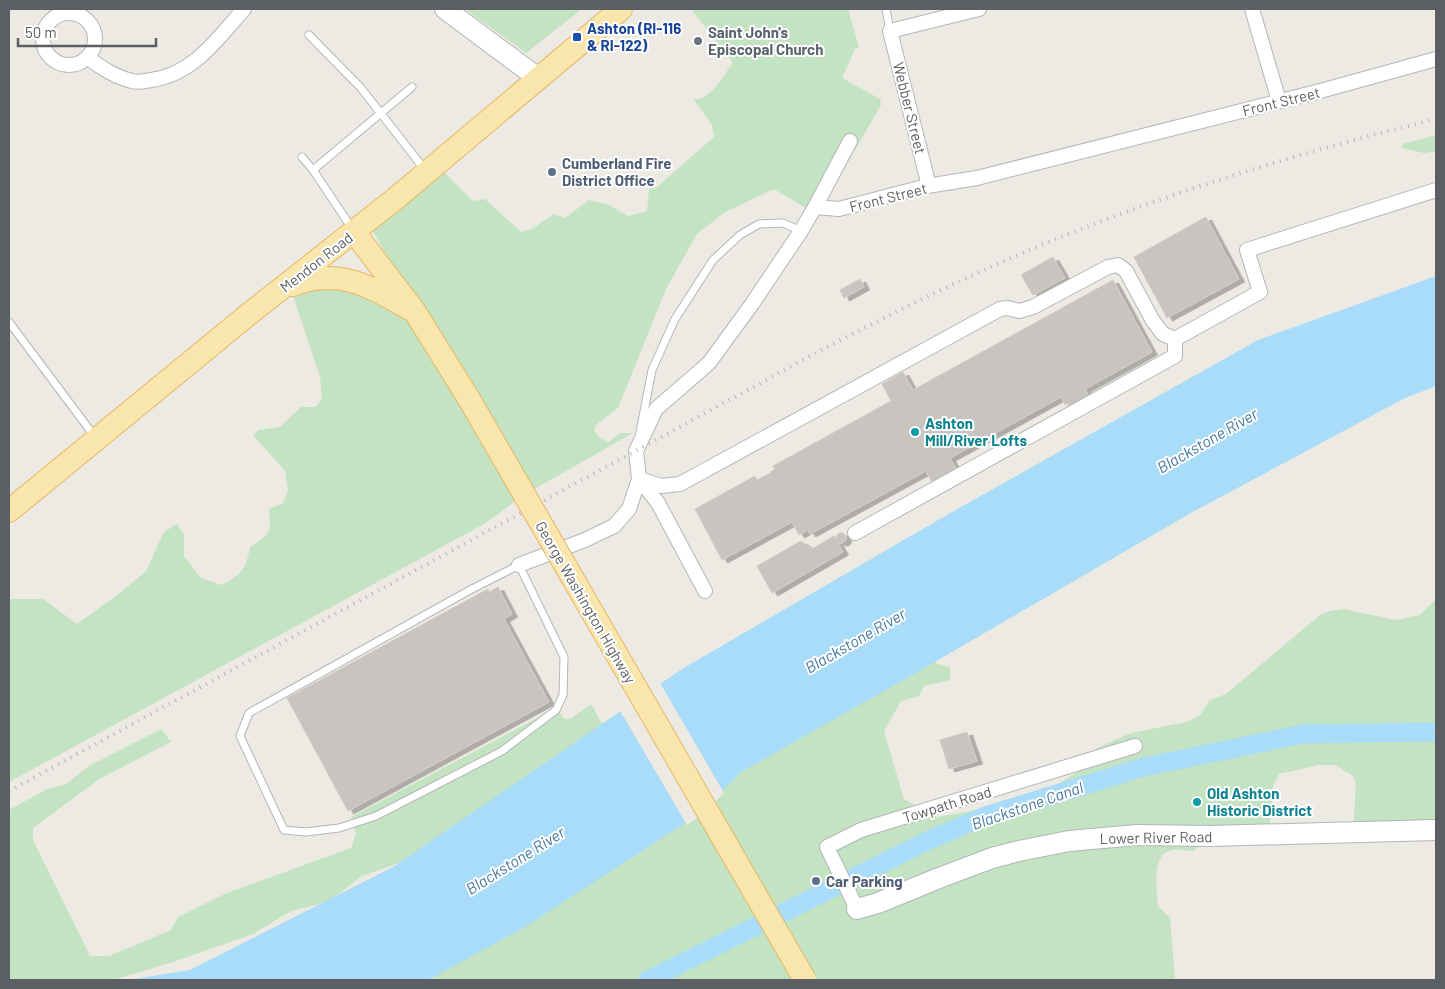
<svg xmlns="http://www.w3.org/2000/svg" width="1445" height="989" viewBox="0 0 1445 989" font-family="Barlow,sans-serif">
<defs>
<filter id="shadow"><feDropShadow dx="5.5" dy="3" stdDeviation="0" flood-color="#0004"/></filter>
</defs>
<rect width="100%" height="100%" fill="#edeae3"/>
<!-- green -->
<path fill="#c4e3c2" d="M465 9H582L526 53Z
M691 9H848L859 47 855 49 842 78 880 99 881 105 830 193 828 201 816 214 774 189 725 212 697 234 666 289 618 408 596 425 594 430 601 439 609 442 620 433H633L524 495 484 524 9 782V602L10 599H43L77 624 120 593 146 571 164 532 177 524 184 535V556L201 578 222 585C242 574 246 569 250 547 271 534 271 533 269 509L283 503 288 491 285 471 253 435 259 430 280 427 301 407H315L322 399 320 377 292 293 307 287H370L397 274 368 223 441 169 473 201 485 199 521 232 532 229 554 214 565 218 589 200 607 204 628 216 647 211 649 189 657 187 714 137 712 125 693 99C710 102 723 75 733 63Z
M1436 135V151L1424 153 1401 148 1403 144Z
M1436 599V832L1353 831 1356 784 1353 776 1336 765H1319L1279 774 1273 786 1269 835 1210 837 1193 851C1186 851 1175 848 1169 851 1151 856 1157 893 1158 906L1170 918 1175 980H401L930 654 937 664 950 667V680L924 686 919 696 901 701 884 731 904 799 936 817 978 810 1013 819 1030 804 1055 795 1060 783 1081 770 1087 757 1097 748 1131 733 1187 722 1200 715 1210 700 1226 694 1320 615 1330 611 1343 609 1396 620 1420 615Z
M591 704 604 727 422 855 362 876 328 902 291 911 253 934 176 961 114 980H9V810L47 789 66 784 89 766 161 729 171 742 101 778 33 828V840L90 956H109L171 930 178 917 227 893 351 848 356 834 351 817 543 715 555 707 565 719 572 718Z"/>
<!-- water -->
<path fill="#a8dcf8" d="M1436 276V386L1405 398 1189 514 909 677 741 772 702 812 522 929 428 980H128L190 970 393 867 682 669 952 512 1258 340Z"/>
<!-- pier -->
<path fill="#edeae3" d="M659 681 724 793 703 814 687 825 619 709Z"/>
<g fill="none" stroke-linecap="round" stroke-linejoin="round">
<!-- canal -->
<path stroke="#a8dcf8" stroke-width="19" d="M648 980 927 841 985 816 1144 767 1303 734 1436 732"/>
</g>
<!-- building -->
<path fill="#c8c5c0" stroke="#d1cbc2" filter="url(#shadow)" d="M1206 217 1239 279 1167 318 1134 257Z
M1053 257 1065 278 1033 295 1021 275Z
M860 279 864 287 844 298 840 290Z
M1113 280 1152 352 1085 389 1089 397 1071 407 1069 402 1065 405 1061 397 950 458 957 471 933 484 926 471 810 534 808 530 799 535 792 522 722 560 695 509 755 476 757 480 771 473 770 472 775 469 773 466 891 401 882 384 903 372 913 390Z
M836 538a5 5 0 1 1 10 0a5 5 0 1 1-10 0Z
M834 536 843 552 772 593 757 566 801 541 812 549Z
M498 587 512 614 504 619 549 702 348 811 287 698 488 589 489 592Z
M967 732 977 761 949 769 940 740Z"/>
<g fill="none" stroke-linecap="round" stroke-linejoin="round">
<defs>
<path id="lane" d="M886 9 890 31
M309 35 361 88 425 170
M302 157 313 170 353 230
M313 170 412 87
M9 322 95 437
M640 432 652 370 675 319 713 260 740 235 759 224 783 223 801 231
M519 565 564 657 563 695 556 710 502 751 376 816 339 828 306 832 284 830 240 736 249 713 470 590Z"/>
<path id="street" d="M1252 9 1279 101
M43 39a26 26 0 1 1 52 0a26 26 0 1 1-52 0Z
M88 58C102 68 115 77 132 81 138 83 145 81 151 80 193 75 218 38 244 9
M929 186 890 31 979 9
M815 207 850 141
M639 479 661 486 680 484 1000 309 1008 308 1019 311 1033 307 1108 267 1118 265 1126 271 1153 321 1163 334 1175 339 1260 292 1247 250 1436 190
M639 479 658 503 705 591
M855 533 1175 356V339
M519 565 585 540 614 526 629 509 639 479 636 451 656 409 709 363 752 304 801 231 815 207 839 209 927 186 977 178 1324 90 1436 59
M857 909 827 847 861 830 1135 746"/>
<path id="secondary" d="M445 9 538 78
M857 909 878 903 939 878 992 858 1019 851 1069 841 1137 835 1210 836 1436 830"/>
<path id="primary" d="M354 232 415 312 469 399
M293 285C337 267 370 286 408 308
M9 511 249 314 395 199 621 9"/>
</defs>
<!-- lane casing -->
<use href="#lane" stroke="#b4b6b9" stroke-width="9"/>
<!-- street casing -->
<use href="#street" stroke="#b4b6b9" stroke-width="16"/>
<!-- secondary casing -->
<use href="#secondary" stroke="#b2b6ba" stroke-width="22"/>
<!-- primary casing -->
<use href="#primary" stroke="#e6b763" stroke-width="24"/>
<!-- lane -->
<use href="#lane" stroke="#fff" stroke-width="7"/>
<!-- street -->
<use href="#street" stroke="#fff" stroke-width="14"/>
<!-- secondary -->
<use href="#secondary" stroke="#fff" stroke-width="20"/>
<!-- primary -->
<use href="#primary" stroke="#f8e6ad" stroke-width="22"/>
<!-- rail -->
<path stroke="#b2b3b3" stroke-width="4" stroke-dasharray="1 6" stroke-linecap="butt" d="M9 791 825 348C910 304 996 262 1086 227 1200 183 1317 148 1436 119"/>
<defs>
<path id="primary-bridge" d="M469 399 805 980"/>
</defs>
<!-- primary-bridge casing -->
<use href="#primary-bridge" stroke="#e6b763" stroke-width="24" stroke-linecap="butt"/>
<!-- primary-bridge -->
<use href="#primary-bridge" stroke="#f8e6ad" stroke-width="22"/>
</g>
<!-- markers -->
<rect fill="#1a4fb4" stroke="#fff" stroke-width="2" x="572" y="32" width="10" height="10" rx="2.5"/>
<circle fill="#6b7280" stroke="#fff" stroke-width="2" cx="698" cy="41" r="5"/>
<g fill="#5c6f8a" stroke="#fff" stroke-width="2">
<circle cx="552" cy="172" r="5"/>
<circle cx="816" cy="881" r="5"/>
</g>
<g fill="#0f9aa8" stroke="#fff" stroke-width="2">
<circle cx="915" cy="432" r="5"/>
<circle cx="1197" cy="802" r="5"/>
</g>
<g text-anchor="middle" dominant-baseline="central" stroke-width="4" stroke-linejoin="round" paint-order="stroke">
<!-- transit labels -->
<g font-size="15" font-weight="bold" fill="#164399" stroke="#fff" text-anchor="start">
<text x="587" y="28">Ashton (RI-116<tspan x="587" dy="17">&amp; RI-122)</tspan></text>
</g>
<!-- worship labels -->
<g font-size="15" font-weight="bold" fill="#5b616d" stroke="#fff" text-anchor="start">
<text x="708" y="32">Saint John's<tspan x="708" dy="17">Episcopal Church</tspan></text>
</g>
<!-- street labels -->
<g font-size="15" fill="#5b5f63" stroke="#fff">
<text transform="translate(1281 101) rotate(-14)">Front Street</text>
<text transform="translate(910 108) rotate(76)">Webber Street</text>
<text transform="translate(888 197) rotate(-14)">Front Street</text>
<text transform="translate(316 262) rotate(-38)">Mendon Road</text>
<text transform="translate(586 602) rotate(60)">George Washington Highway</text>
<text transform="translate(947 804) rotate(-17)">Towpath Road</text>
<text transform="translate(1156 837) rotate(-1)">Lower River Road</text>
</g>
<!-- service labels -->
<g font-size="15" font-weight="bold" fill="#4e5e75" stroke="#fff" text-anchor="start">
<text x="562" y="163">Cumberland Fire<tspan x="562" dy="17">District Office</tspan></text>
<text x="826" y="881">Car Parking</text>
</g>
<!-- culture labels -->
<g font-size="15" font-weight="bold" fill="#0d838f" stroke="#fff" text-anchor="start">
<text x="925" y="423">Ashton<tspan x="925" dy="17">Mill/River Lofts</tspan></text>
<text x="1207" y="793">Old Ashton<tspan x="1207" dy="17">Historic District</tspan></text>
</g>
<!-- water labels -->
<g font-size="16" font-style="italic" fill="#4478a0" stroke="#fff">
<text transform="translate(1207 440) rotate(-30)">Blackstone River</text>
<text transform="translate(855 640) rotate(-30)">Blackstone River</text>
<text transform="translate(1027 805) rotate(-19)">Blackstone Canal</text>
<text transform="translate(515 860) rotate(-32)">Blackstone River</text>
</g>
</g>
<!-- border -->
<rect width="1445" height="989" fill="none" stroke="#5b5f63" stroke-width="20"/>
<!-- scale -->
<path d="M18 38v8h138v-8" fill="none" stroke="#5b5f63" stroke-width="2.5"/>
<text x="25" y="38" font-size="15" fill="#5b5f63" stroke="#ffffff" stroke-width="4" paint-order="stroke">50 m</text>
</svg>
